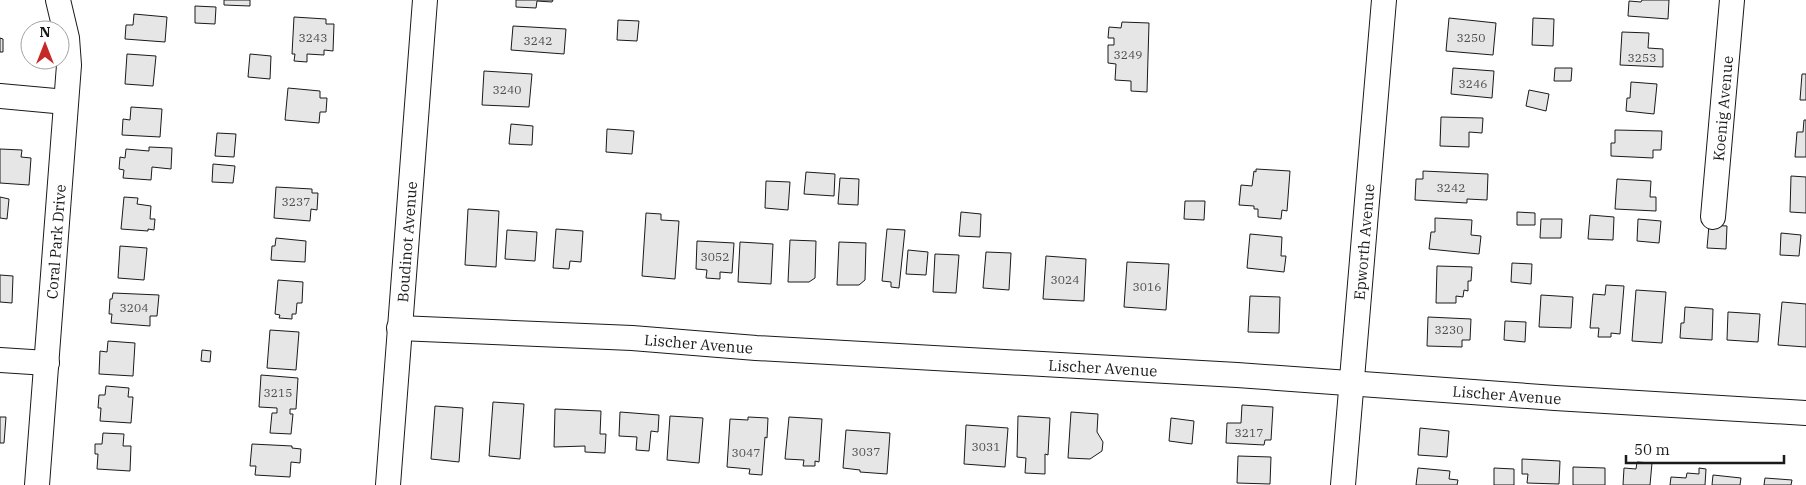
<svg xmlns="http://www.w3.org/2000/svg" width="1806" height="485" viewBox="0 0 1806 485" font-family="'IBM Plex Serif',serif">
<rect width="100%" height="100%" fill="#fff"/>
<!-- building -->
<path fill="#e6e6e6" stroke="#1a1a1a" d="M224 0H250V6L224 5Z
M516 0H553L552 2 537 1 536 8 516 7Z
M1642 0H1669L1668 19 1628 16 1629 1 1641 2Z
M195 6 216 7 215 24 195 23Z
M134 14 167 17 165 42 125 39 126 25H133Z
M294 17 326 19V24H334L333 51 324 50V55L307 54V62L294 61 295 54H292Z
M1449 18 1496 23 1493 55 1446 51Z
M1533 18 1554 19 1553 46 1532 45Z
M618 20 639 21 637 41 617 40Z
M1122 22 1149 23 1147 92 1131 91V81L1115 80 1116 64 1108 63V45H1114V38H1108L1109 27 1121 28Z
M513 26 566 29 564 54 511 50Z
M1622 32 1649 33 1648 48 1663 49V67L1620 65Z
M0 38 3 39V52H0Z
M127 54 156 56 153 86 125 84Z
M250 54 271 56 270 79 248 77Z
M1453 68 1494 71 1492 98 1451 94Z
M1555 68H1572L1571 81H1554Z
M484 71 532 74 529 107 482 105Z
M1802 74H1806V100H1800Z
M1631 82 1657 84 1654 114 1626 111 1627 98H1630Z
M288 88 320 91V98H327L326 112H320L319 123 285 120Z
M1529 90 1549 94 1546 111 1526 106Z
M131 107 162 109 160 137 122 135 123 119 130 120Z
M1441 117 1483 118 1482 133 1469 132V147L1440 146Z
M1804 120H1806V157H1795L1797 132H1803Z
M511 124 533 126 532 145 509 144Z
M607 129 634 131 632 154 606 152Z
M1615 130 1662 131 1661 150H1653V158L1611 156V143H1615Z
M217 133 236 134 234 157 215 156Z
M149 147 172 148 171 169 152 167 151 180 123 178 124 170 119 169 120 157 125 158 126 149 149 151Z
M0 149 22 150 21 157 31 158 29 185 0 183Z
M213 164 235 166 233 183 212 182Z
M1256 169 1290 171 1287 211 1282 210 1281 219 1258 217V209H1254V206L1239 205 1241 185 1252 186 1254 171 1256 172Z
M1423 171 1488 174 1487 200 1467 199V203L1415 200 1416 179H1423Z
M806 172 835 174 834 196 804 194Z
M1791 176 1806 177V213L1790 212Z
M840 178 859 179 858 205 838 204Z
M1617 179 1651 181 1650 197H1656V211L1615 209Z
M766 181 790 182 788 210 765 208Z
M276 187 312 189V193H318L317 210 311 209 310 221 274 218Z
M0 197 9 199 7 219 0 218Z
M124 197 138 198 137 204 151 206 150 219H155L154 230 148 229V231L121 229Z
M1185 201H1205L1204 220 1184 219Z
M468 209 499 211 496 267 465 265Z
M961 212 981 214 980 237 959 236Z
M1517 212 1535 213V225H1517Z
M646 213 661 214V220L679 221 675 279 642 276Z
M1590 215 1614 217 1613 240 1588 239Z
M1435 218 1472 220 1471 235 1481 236 1479 254 1429 249 1431 232H1435Z
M1541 219H1562L1561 238H1540Z
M1638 219 1661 221 1659 243 1637 241Z
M1709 225 1727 226 1726 249 1707 248Z
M556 229 583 231 581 262 570 261 569 269 553 268Z
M887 229 905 230 899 288 891 287V282L882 281Z
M507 230 537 232 535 261 505 259Z
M1781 233 1801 235 1799 256 1780 255Z
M1250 234 1282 237 1281 256H1286L1284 272 1247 268Z
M276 238 306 241 305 262 271 260 272 246H275Z
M790 240 816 241 815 278 809 282H788Z
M697 241 734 243 732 273 720 272V279L706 278 707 270 696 269Z
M740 242 773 244 771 284 738 282Z
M839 242 866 243 865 280 859 285H837Z
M120 246 147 248 144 280 118 278Z
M908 250 928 252 926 275 906 274Z
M986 252 1011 253 1009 290 983 288Z
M935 254 959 255 956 293 933 292Z
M1046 256 1086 259 1084 301 1043 299Z
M1127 262 1169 264 1166 310 1124 307Z
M1512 263 1532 264 1531 284 1511 282Z
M1437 266 1472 267 1471 281H1468V291L1464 290 1463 297 1456 296V303H1436Z
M0 275 13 276 12 303 0 302Z
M278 280 303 282 302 303H297L296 314H292V319L279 318 280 315 275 314Z
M1606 285 1624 286 1620 334 1611 333V337H1598L1599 328H1590L1593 294 1605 295Z
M1636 290 1666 292 1662 343 1632 341Z
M113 293 159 295 157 316H150V326L111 323 112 314H109L110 299H112Z
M1541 295 1573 297 1571 328 1539 327Z
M1250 296 1280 297 1279 333 1248 332Z
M1782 302 1806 304V347L1778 345Z
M1685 307 1713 309 1712 340 1680 338 1681 323H1684Z
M1728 312 1760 314 1758 342 1727 340Z
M1428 317 1471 319 1470 340H1462V347L1427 346Z
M1505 321 1526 322 1525 342 1504 340Z
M270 330 299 332 296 370 267 368Z
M108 341 135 343 133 376 99 374 100 351 107 352Z
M202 350 211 351 210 362 201 361Z
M261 375 298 378 296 409H290V414H293L291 434 270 433 272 413H277V408L259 407Z
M106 386 129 388 128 397H133L131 423 100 421 101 408H98L99 395H105Z
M493 402 524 404 520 459 489 456Z
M1242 405 1273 407 1271 440H1265L1264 445 1226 443 1227 423H1241Z
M435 406 463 408 459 462 431 459Z
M555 409 601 411 600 434H606L605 453 585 452V446L554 447Z
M620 412 659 415 658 432 651 431 649 451 636 450 637 437 619 436Z
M1071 412 1098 414 1097 432 1103 442 1102 451 1090 459 1068 458Z
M670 416 703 418 699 463 667 460Z
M1018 416 1050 418 1048 455 1045 454V474L1025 473 1026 458 1017 457Z
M0 417H6L4 443H0Z
M748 417 768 418 767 438 765 437 762 475 749 474 750 469 727 467 730 419 748 420Z
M789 417 822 419 819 462 815 461V466H803L804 460 785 459Z
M1171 418 1194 421 1192 444 1169 441Z
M966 425 1008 428 1005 467 964 464Z
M1420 428 1449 431 1447 457 1418 455Z
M846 430 890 433 887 474 860 472V470L843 468Z
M103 433 124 434 123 446H131L130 471 97 469 98 454H95V444H102Z
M252 444 292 446V448L301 449 300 463 291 462 290 477 255 475 256 466H250Z
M1238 456 1271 457 1270 484 1237 483Z
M1522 459 1560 461 1559 484 1527 483 1528 474H1522Z
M1637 462 1652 463 1650 485H1623L1624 468 1636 469Z
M1573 467 1605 468V485H1573Z
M1418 468 1450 471 1449 479 1458 480 1457 485H1416Z
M1494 468 1514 469V485H1494Z
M1699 468 1706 469 1705 485H1670L1671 477 1686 478 1687 473 1699 474Z
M1713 475 1741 478 1740 485H1712Z
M1765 478 1792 480 1791 485H1764Z"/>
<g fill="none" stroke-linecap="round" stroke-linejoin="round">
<defs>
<g id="minor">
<path d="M0 96 66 102"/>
<path id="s1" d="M1713 217 1732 0"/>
<path id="s2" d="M399 328 632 338 756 348 1237 375 1555 398 1806 413"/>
<path d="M0 360 47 363"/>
<path id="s3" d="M37 485 69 65 67 38 58 0"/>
<path id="s4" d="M388 485 425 0"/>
<path id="s5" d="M1343 485 1384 0"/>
</g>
</defs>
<!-- minor casing -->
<use href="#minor" stroke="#1a1a1a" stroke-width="26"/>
<!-- minor -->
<use href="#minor" stroke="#fff" stroke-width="24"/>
</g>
<g text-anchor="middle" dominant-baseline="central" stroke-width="4" stroke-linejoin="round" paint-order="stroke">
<!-- number labels -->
<g font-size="12" fill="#4d4d4d">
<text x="313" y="37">3243</text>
<text x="1471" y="37">3250</text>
<text x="538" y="40">3242</text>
<text x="1128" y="54">3249</text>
<text x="1642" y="57">3253</text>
<text x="1473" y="83">3246</text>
<text x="507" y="89">3240</text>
<text x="1451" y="187">3242</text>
<text x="296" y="201">3237</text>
<text x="715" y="256">3052</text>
<text x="1065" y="279">3024</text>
<text x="1147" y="286">3016</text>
<text x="134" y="307">3204</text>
<text x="1449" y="329">3230</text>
<text x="278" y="392">3215</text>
<text x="1249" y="432">3217</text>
<text x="986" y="446">3031</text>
<text x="866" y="451">3037</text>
<text x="746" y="452">3047</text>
</g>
<!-- street labels -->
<g font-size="15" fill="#1a1a1a" stroke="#fff">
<text stroke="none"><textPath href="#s1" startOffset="109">Koenig Avenue</textPath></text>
<text stroke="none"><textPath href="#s3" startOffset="244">Coral Park Drive</textPath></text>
<text stroke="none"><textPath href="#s4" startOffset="244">Boudinot Avenue</textPath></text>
<text stroke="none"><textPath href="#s5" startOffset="244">Epworth Avenue</textPath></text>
<text stroke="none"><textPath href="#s2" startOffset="300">Lischer Avenue</textPath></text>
<text stroke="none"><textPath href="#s2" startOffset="705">Lischer Avenue</textPath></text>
<text stroke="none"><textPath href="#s2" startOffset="1110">Lischer Avenue</textPath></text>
</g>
</g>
<!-- north arrow -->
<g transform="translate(45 45)"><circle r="24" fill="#ffffff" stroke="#a3a3a3"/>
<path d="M0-4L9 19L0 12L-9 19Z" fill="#c62828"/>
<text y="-8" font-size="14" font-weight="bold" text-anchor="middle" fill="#1a1a1a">N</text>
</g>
<!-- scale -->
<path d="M1626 455v8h158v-8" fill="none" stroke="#1a1a1a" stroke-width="2.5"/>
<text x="1634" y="455" font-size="15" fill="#1a1a1a" stroke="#ffffff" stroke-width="4" paint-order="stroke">50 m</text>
</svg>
